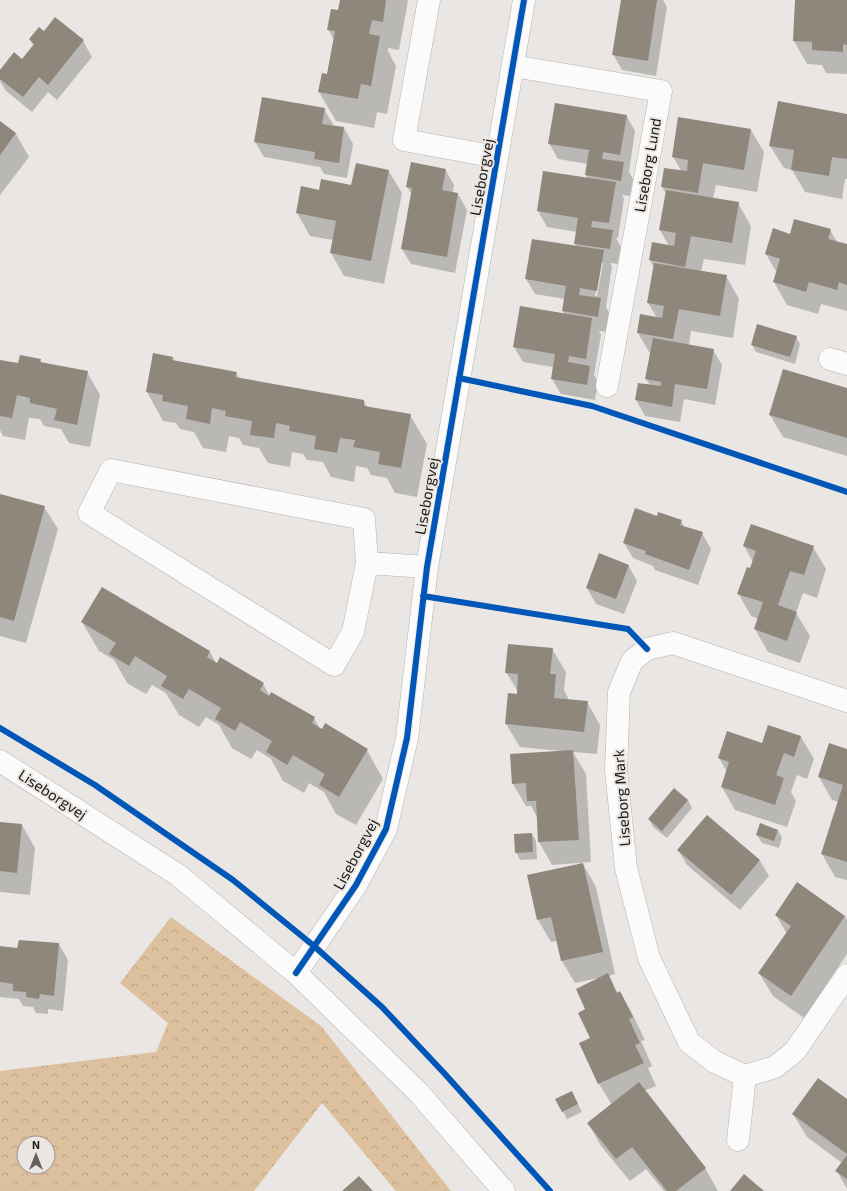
<svg xmlns="http://www.w3.org/2000/svg" width="847" height="1191" viewBox="0 0 847 1191" font-family="'Exo 2',sans-serif">
<defs>
<pattern id="forest-crowns" width="20" height="18" patternUnits="userSpaceOnUse"><rect width="20" height="18" fill="#ddc09e"/><path d="M2 6a3 3 0 1 1 6 0M12 15a3 3 0 1 1 6 0" fill="none" stroke="#bda487"/></pattern>
</defs>
<rect width="100%" height="100%" fill="#e9e6e3"/>
<!-- forest -->
<path fill="url(#forest-crowns)" fill-rule="evenodd" d="M171 917 321 1026 451 1191H396L322 1103 254 1191H0V1071L156 1052 168 1023 120 983ZM24 1143H48V1167H24Z"/>
<!-- shadow -->
<path fill="#0003" fill-rule="evenodd" d="M341 0H407L408 1 399 50 388 48V51L396 66 387 114 377 112 374 128 336 121 319 92 323 74 328 75 334 40 328 29 339 11Z
M622 0H663L667 7 656 76 622 70 613 54Z
M796 0 847 1V74L826 73 822 65 807 64 794 41Z
M44 33 83 41 92 57 57 100 48 92 32 112 6 91 0 81V71L22 60 34 46 30 40Z
M324 109 333 124V127L344 128 353 144 347 178 324 174 320 167 264 157 255 142Z
M626 115 635 131 629 172 633 179 630 196 622 195 624 199 618 238H616L621 247 619 264 610 263 612 266 606 307 610 315 607 332 599 331 601 335 594 375 598 382 595 400 561 394 552 379 553 367 523 362 514 347 565 315 563 311 565 299 535 294 526 279 577 247 575 243 577 232 547 227 538 211 588 179 586 175 588 164 558 159 549 143ZM601 263H603L597 296H595Z
M847 115V179H845L842 199 805 192 792 170 784 168 770 146Z
M0 122 16 134 29 157 0 195Z
M751 130 764 152 757 192 716 185 713 199 738 203 751 226 745 265 704 259 701 272 726 276 739 299 733 338 691 331 689 345 713 350 722 365 715 405 684 399 680 422 645 416 636 400 650 385 646 379 651 355 638 333 657 318 648 303 654 268 650 260 669 246 660 230 667 195 662 187 682 172 673 157Z
M445 169 454 185 453 193 458 194 467 210 455 273 411 264 402 249 412 195 407 187Z
M388 170 402 193 384 284 344 276 331 253 333 240 310 236 297 213 319 191 352 186Z
M830 230 837 242 847 245V311L821 304 818 314 787 305 774 282 777 273 766 254Z
M796 337 800 344 795 364 756 352 752 345Z
M154 354 173 357 175 362 236 373 240 379 364 401 367 407 410 415 427 444 417 497 395 493 387 478 371 475 367 468 356 466 354 482 331 477 323 462 307 460 303 454 292 452 290 467 268 463 259 448 243 445 239 438 229 436 226 452 203 448 194 432 180 429 176 423 163 421 147 392Z
M40 360 42 363 87 372 100 395 90 447 69 443 61 429 44 426 40 419 29 418 25 440 3 436 0 430V361L19 365Z
M847 389V456L783 437 770 415Z
M0 495 44 507 58 529 26 643 0 636Z
M658 517 681 521 685 528 702 533 711 549 698 585 655 570 653 566 633 558 624 543Z
M744 546 813 547 826 569 817 598 803 593 796 613 810 636 800 663 768 652 755 629 759 619 751 616 738 593 753 562Z
M628 565 637 581 624 614 596 604 587 588Z
M102 588 210 652 216 663 263 684 270 696 314 718 320 729 367 750 383 779 356 825 336 814 324 792 309 783 304 793 283 781 271 759 257 750 251 759 232 748 219 725 206 717 199 727 179 715 166 693 152 685 146 694 127 683 114 660 99 651 82 622Z
M552 649 566 672 564 690 568 698V700L587 702 600 725 597 754 573 752 586 774 591 862 552 865 539 842 538 819 531 806H526L513 784 561 751 520 747 506 724 518 692 506 672Z
M728 733 762 744 801 737 814 759 807 779 797 775 791 792 796 801 787 827 735 810 722 787 727 772 719 758Z
M847 750V880L835 877 822 854 839 802 832 800 819 777Z
M688 800 692 808 667 838 653 827 649 819Z
M707 816 760 861 769 876 740 910 687 865 678 850Z
M0 823 22 825 35 848 30 895 0 892Z
M778 830 782 838 779 848 762 843 757 835Z
M532 834 536 841 537 859 520 860 516 852Z
M583 864 596 887 615 974 608 976 618 994 620 992 633 1015 645 1040 641 1041 652 1066 648 1068 656 1086 644 1091 705 1168 718 1191H664L646 1169 630 1181 601 1146 588 1123 612 1105 599 1084 580 1044 591 1038 587 1010 598 978 575 983 562 961 557 941 551 942 538 920Z
M776 915 845 916 847 920V954L804 1018 773 996 759 973 787 934Z
M59 944 68 960 63 1011 48 1009V1014L36 1013 33 1007 23 1006 19 999 0 997V947L18 949Z
M557 1100H576L582 1112 567 1119Z
M847 1100V1189L837 1171 842 1163 807 1137 793 1114Z"/>
<!-- building -->
<path fill="#8f877c" d="M340 0H386L383 22 372 20 369 34 380 36 371 86 361 84 358 99 318 92 322 73 327 74 335 31 327 30 331 9 338 10Z
M621 0H657L648 61 612 55Z
M795 0H847V45L843 44V52L812 50V42L793 41Z
M55 17 84 40 48 85 39 77 23 97 0 79V70L14 52 22 59 34 44 29 39 39 27 44 31Z
M262 97 325 108 322 124 344 127 339 163 314 159 315 152 254 142Z
M778 101 847 114V159L832 157 829 176 791 170 794 150 769 146Z
M555 103 627 115 620 155 603 152 602 159 624 162 621 181 585 175 589 150 548 144Z
M678 117 751 129 744 170 703 163 698 193 661 187 664 168 687 171 688 160 672 157Z
M0 121 16 133 0 155Z
M411 162 446 169 442 190 458 193 447 257 401 249 412 188 406 187Z
M356 163 389 170 371 261 330 253 336 221 296 213 301 186 319 190 321 179 351 185Z
M543 171 616 182 609 223 592 221 591 227 613 230 610 249 574 244 578 218 537 211Z
M666 190 739 202 732 243 691 236 685 267 649 260 652 242 674 246 676 233 659 230Z
M794 219 831 229 828 239 847 244V285L839 282 837 290 809 282 806 292 773 282 780 259 765 254 773 228 790 234Z
M532 239 604 250 597 291 580 288 579 295 601 298 598 317 562 311 566 286 525 279Z
M654 263 727 275 720 316 679 309 673 339 637 333 640 314 662 318 664 306 647 303Z
M520 306 592 318 586 359 569 356 568 362 590 366 587 385 551 379 555 354 513 347Z
M757 324 797 336 790 357 751 345Z
M653 338 714 349 707 389 675 384 672 407 635 400 638 383 661 386V382L645 379Z
M153 353 173 357 172 360 237 372 235 377 364 400V406L411 414 401 468 378 464 380 452 353 447 355 440 340 438 337 453 314 449 316 436 289 431 290 426 276 423 274 438 250 435 252 421 225 416 226 411 212 408 210 424 186 419 188 406 162 401 163 395 146 392Z
M20 355 41 359 40 362 88 371 77 425 54 420 57 409 30 403V398L17 395 12 418 0 416V360L18 363Z
M783 369 847 388V438L769 415Z
M0 494 45 506 14 621 0 617Z
M635 508 657 516 658 512 682 520 680 525 703 532 689 570 645 554 646 551 623 543Z
M751 524 814 546 804 575 790 571 778 605 797 612 787 641 754 629 763 602 737 594 747 567 750 568 756 551 743 546Z
M599 553 629 565 616 599 586 588Z
M102 587 210 651 207 657 217 663 220 657 264 683 260 690 269 696 271 692 315 717 312 723 322 729 325 723 368 749 339 797 319 785 325 774 293 755 287 765 266 752 272 741 240 722 235 731 215 719 221 708 189 689 183 699 161 686 167 676 135 656 129 666 109 654 116 643 81 622Z
M508 644 553 648 550 674H556L554 698 588 701 584 732 505 724 508 693 517 694 518 674 505 673Z
M768 725 801 736 794 757 784 753 776 775 784 778 775 805 721 787 729 762 718 758 727 731 762 743Z
M829 743 847 749V862L821 854 843 785 818 777Z
M573 750 579 840 538 842 536 801H527L526 783 512 784 510 754Z
M674 788 688 800 662 831 648 819Z
M707 815 760 860 731 895 677 850Z
M0 822 22 824 17 873 0 871Z
M760 823 778 830 774 841 756 835Z
M532 833 533 852 515 853 514 834Z
M583 863 603 952 561 961 551 917 537 920 527 875Z
M797 882 845 916 791 996 758 973 791 926 775 915Z
M19 940 59 943 54 996 40 994 39 999 26 997V992L13 991V984L0 982V946L17 948Z
M608 973 617 993 620 991 633 1017 629 1019 640 1043 635 1045 644 1063 598 1084 579 1043 590 1038 578 1013 585 1009 576 989Z
M818 1078 847 1099V1154L792 1114Z
M639 1082 706 1168 676 1191H667L632 1147 616 1159 587 1123Z
M572 1091 578 1104 562 1112 555 1099Z
M847 1155V1179L835 1171Z
M744 1174 764 1191H730Z
M359 1176 373 1191H342Z"/>
<g fill="none" stroke-linecap="round" stroke-linejoin="round">
<defs>
<path id="minor" d="M429 0 404 140 497 157
M513 66 661 91 607 386
M830 359 847 364
M367 563 353 632 334 665 89 513 111 470 364 519 367 563 427 567
M847 701 673 643 647 649 632 661 619 692 616 770 626 868 649 958 689 1042 715 1062 745 1076 775 1067 795 1051 847 975
M0 761 178 875 296 973 418 1092 504 1191
M296 973 356 885 386 829 407 738 427 567 524 0
M738 1140 745 1076"/>
</defs>
<!-- minor casing -->
<use href="#minor" stroke="#b6b3b2" stroke-width="23"/>
<!-- minor -->
<use href="#minor" stroke="#fcfbfb" stroke-width="22"/>
<defs>
<path id="cycleway" d="M459 378 592 406 847 492
M423 596 628 629 647 649
M0 728 95 785 233 880 314 946 382 1007 444 1073 550 1191
M296 973 356 885 386 829 407 738 427 567 524 0"/>
</defs>
<!-- cycleway casing -->
<use href="#cycleway" stroke="#ebe6e1" stroke-width="8"/>
<!-- cycleway -->
<use href="#cycleway" stroke="#0057b8" stroke-width="6"/>
</g>
<g text-anchor="middle" dominant-baseline="central" stroke-width="4" stroke-linejoin="round" paint-order="stroke">
<!-- street labels -->
<g font-size="15" fill="#1b1918" stroke="#ebe6e1">
<text transform="translate(647 165) rotate(-80)">Liseborg Lund</text>
<text transform="translate(481 177) rotate(-80)">Liseborgvej</text>
<text transform="translate(426 496) rotate(-80)">Liseborgvej</text>
<text transform="translate(53 794) rotate(33)">Liseborgvej</text>
<text transform="translate(621 798) rotate(-94)">Liseborg Mark</text>
<text transform="translate(355 854) rotate(-62)">Liseborgvej</text>
</g>
</g>
<!-- north arrow -->
<g transform="translate(36 1155)"><circle r="19" fill="#ebe6e1" stroke="#989491"/>
<path d="M0-3L7 15L0 10L-7 15Z" fill="#63615f"/>
<text y="-6" font-size="11" font-weight="bold" text-anchor="middle" fill="#1b1918">N</text>
</g>
</svg>
